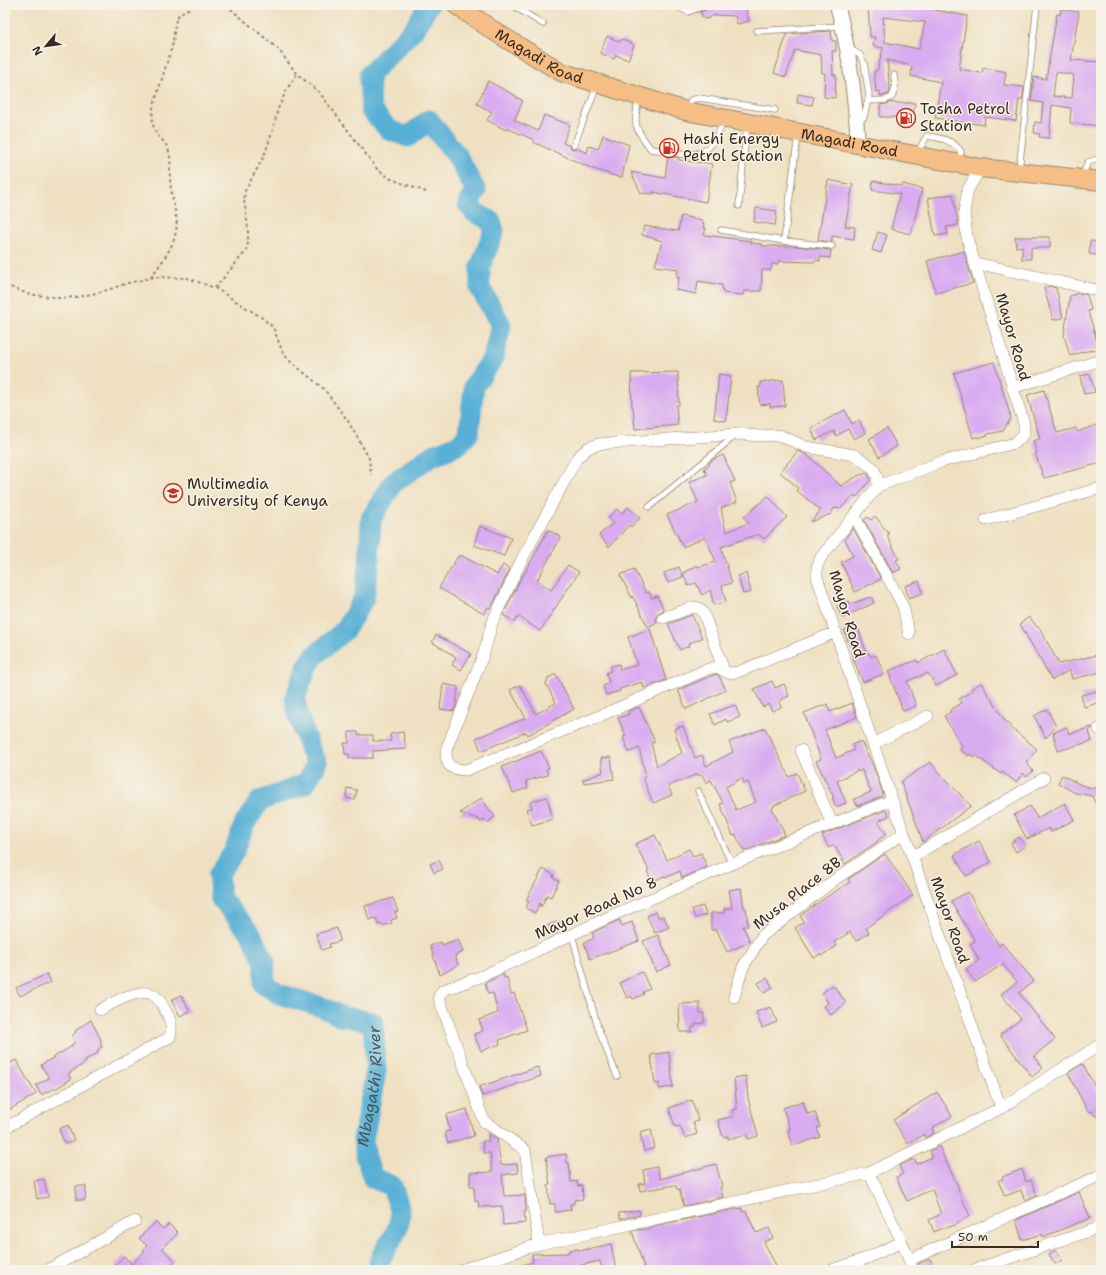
<svg xmlns="http://www.w3.org/2000/svg" width="1106" height="1275" viewBox="0 0 1106 1275" font-family="'Shantell Sans',sans-serif">
<rect width="100%" height="100%" fill="#f7f3e8"/>
<filter id="ink" filterUnits="userSpaceOnUse"><feTurbulence type="fractalNoise" baseFrequency=".025" numOctaves="2"/><feDisplacementMap in="SourceGraphic" scale="8" xChannelSelector="R" yChannelSelector="G"/><feConvolveMatrix kernelMatrix="1 2 1 2 8 2 1 2 1" color-interpolation-filters="sRGB"/></filter>
<filter id="wash" filterUnits="userSpaceOnUse"><feTurbulence type="fractalNoise" baseFrequency=".012" numOctaves="4" result="noise"/><feDisplacementMap in="SourceGraphic" scale="16" xChannelSelector="R" yChannelSelector="G"/><feGaussianBlur stdDeviation="0.9" result="paint"/><feColorMatrix in="noise" values="0 0 0 0 0 0 0 0 0 0 0 0 0 0 0 0 0 1.4 0 .05"/><feComposite in="paint" operator="in"/></filter>
<g filter="url(#wash)">
<rect width="100%" height="100%" fill="#efe0c1"/>
<g fill="none" stroke-linecap="round" stroke-linejoin="round">
<!-- river -->
<path stroke="#59b0d6" stroke-width="21" id="s1" d="M377 1270C380 1250 399 1237 400 1216 401 1209 394 1193 392 1186L373 1178 366 1158 363 1140 376 1071 373 1022 340 1016 322 1007 279 994 264 984 265 962 251 934 221 899 218 875 234 852 245 823 260 801 305 784 317 763 310 750 299 718 295 699 306 669 315 655 345 630 364 598 369 563 371 519 393 483 431 456 458 445 469 433 474 386 493 358 501 325 480 288V268L494 231 491 221 474 212 468 204 476 191 457 156 429 120 408 137 389 130 371 110 369 75 414 29 429 5"/>
</g>
<g id="blocks">
<!-- building -->
<path fill="#d9abf0" fill-rule="evenodd" d="M710 5H745L749 21 737 24 735 16 714 15 709 18 704 19 700 12 708 9Z
M868 5H908L967 16 959 69 982 73 983 68 1002 71 1006 72 1004 85 1024 87 1022 100H1019L1016 121 985 117 984 125 935 118 941 82 911 76 912 66 887 60 890 90 889 94 880 96V91L876 92 874 71H877L883 48 873 46 875 37H870ZM883 17 925 22 919 49 885 42Z
M1061 9 1079 12 1071 60 1101 62V126L1070 123 1071 108 1052 105 1049 138 1039 137 1040 134 1034 133 1035 122 1041 123 1043 103 1031 101 1034 77 1046 79 1057 14 1060 15ZM1056 72 1074 75 1072 98 1053 96Z
M831 31 832 41H836V51H832L833 75H836L835 98 824 97 825 73H822L821 55 795 50 786 77 774 73 787 34Z
M607 36 620 42 622 39 634 45 628 60 616 55 614 59 600 53Z
M488 81 516 96V97L523 101 514 120 538 131 544 115 570 125 563 143 570 146 572 149 576 148 587 153 589 146 598 149 603 135 629 145 622 177H618L591 168 533 142 534 140 507 128 506 130 487 120 492 112 477 104Z
M798 94 814 97 812 105 797 103Z
M891 102V103H915L913 117H880V105L887 104Z
M668 156 679 158V160L701 163V162L712 164 706 202 653 192V194L641 193 631 172 665 178Z
M828 180 853 185 845 226 855 227 854 239 832 236V242L818 240Z
M873 181 902 186 903 184 922 189 911 234 891 229 900 194 872 190Z
M953 194 958 225 946 227 948 234 935 236 928 198Z
M756 208 777 211 775 225 754 222Z
M681 216 702 220V223H704L703 228H706L704 235 751 241V243L762 244V246H795L831 250 830 258 820 257V261L815 260 814 262 778 261V264H772L771 270H762L761 291H744L743 295 723 293 722 285 698 281 696 294 676 290 679 277H677L678 269 655 266 662 241 642 235 644 226 678 231Z
M878 232 887 235 881 253 872 250Z
M1015 237H1050V248H1031V259H1022V246L1016 247Z
M1090 241 1101 242V256L1089 254Z
M964 251 973 283 936 293 927 261Z
M1049 286 1056 288 1063 318 1053 320 1044 288Z
M1079 293 1087 295 1091 310 1088 311 1099 349 1082 352 1070 356 1064 335 1070 296Z
M994 362 1011 418 1003 431 988 434V435L978 438V436L973 438 954 373Z
M678 372 679 405 676 406 678 425 635 429 633 407H632L631 373Z
M719 374 731 376 726 421 714 419Z
M1090 374 1095 392 1084 394 1080 376Z
M783 380 785 406 770 407V404L760 405 758 387H761L760 382Z
M1044 390 1057 433 1076 428 1077 432 1099 424 1101 429V463L1044 478 1035 453H1037L1033 441 1040 439 1027 395Z
M845 410 852 424 859 420 865 433 854 439 848 429 836 436 834 431 816 440 811 428Z
M887 428 897 446 879 457 869 439Z
M798 451 806 454 841 486 861 474 862 475 866 473 869 475 870 480 857 497 854 495 840 509 834 508 831 514 811 522 821 510 796 490 798 488 780 472Z
M723 455 735 481 730 483 737 502 721 508 726 532 749 523 744 517 768 496 787 517 764 539 758 534 721 547 732 583 722 586 726 602 714 605 710 590 702 595 696 583 688 586 683 573 697 565 698 567 716 562 705 537 683 547 667 515 698 502 689 482 707 475 704 468 710 465 709 463 714 459Z
M628 507 640 518 631 527 629 525 609 547 599 535 613 523 608 518 617 509 621 514Z
M875 516 889 534 887 536 899 559 896 560 901 569 893 573 864 520 868 517 871 520Z
M480 526 511 538 504 556 474 545Z
M853 528 881 579 855 592 841 562 853 556 845 539Z
M548 530 561 537 537 580 551 590 568 565 579 572 540 631 518 616 515 622 503 615 522 576H523Z
M458 556H462L497 575 503 565 510 569 491 608 488 607 484 614 439 588Z
M679 567 683 577 668 583 664 573Z
M634 569 646 593 649 592 652 598 657 596 664 610 657 614 656 617 657 622 648 627 633 597 632 598 620 575Z
M746 573 751 592 743 594 738 576Z
M919 581 923 593 909 598 905 586Z
M871 597 874 603 842 618 837 606 849 601 850 604Z
M692 615 702 638 688 644 689 646 680 650 668 624Z
M1029 617 1038 628 1039 627 1059 664 1101 654V672L1072 679 1070 670 1052 680 1020 624Z
M650 629 666 680 644 688 642 682 620 689V691L606 695 603 686 609 683 606 673 611 671 610 667 619 664 620 670 637 665 628 637Z
M844 630H859L867 654 869 653 871 657 876 655 884 674 863 682 853 658 854 657Z
M436 635 471 654 461 670 452 665 456 657 432 642Z
M944 649 957 675 936 686 928 673 907 681 916 706 903 711 888 671 917 660 918 663Z
M556 674 574 709 528 735 526 732 481 751 476 738 526 718 510 690 520 685 536 714 556 703 546 684 548 678Z
M716 674 719 676 726 690 686 709 678 690Z
M772 681 775 688 784 684 789 696 779 701 781 707 772 711 769 704 763 707 754 689Z
M981 683 1005 721 1011 725 1010 727 1037 749 1026 762 1033 771 1026 777 1023 773 1016 782 1002 772 1001 774 975 755 974 757 970 754 969 756 960 750 962 746 944 716 951 712 950 710 962 703 959 699 972 691 971 689Z
M443 684 458 687 456 705 454 711 440 709Z
M1101 690V702L1084 707 1081 695Z
M852 703 857 717 825 730 836 758 854 750 852 745 861 741 872 763 883 794 881 797 857 806 854 799 871 792 862 770 859 772 858 770 837 781 846 803 836 807 832 798H834L816 761 821 759 804 713 827 704 830 712Z
M735 705 740 717 727 722 726 719 715 725 710 714Z
M639 707 655 742 651 743 657 766 682 753 674 729 683 726 695 758 702 755 706 766 733 752 729 742 765 728 789 777 797 773 805 791 773 806 774 807 772 808 785 835 744 851 736 835 733 836 720 804 723 803 711 780 706 783 702 774 699 776 698 774 668 786 672 795 653 803 643 778 646 776 639 748 629 752 623 737 626 736 618 718 629 714 628 711ZM742 778 744 784 748 782 756 802 736 810 726 787Z
M1047 709 1056 726 1046 738 1034 716Z
M1067 727 1069 734 1092 727V728L1089 731 1092 741 1058 751 1053 733Z
M349 732H358V735H373V741H391L390 734 403 732 406 749 373 751V758H349V754H345L344 743H349Z
M541 751 549 768 546 769 548 775 526 781 528 788 513 793 502 767Z
M611 757 614 779 583 783V780L603 772 601 758Z
M930 762 971 806 923 842 901 782Z
M1062 775 1081 785 1092 788H1101V815L1092 796 1075 793 1058 783Z
M347 788 357 790 355 800 346 798Z
M547 797 553 819 532 825 526 809 532 808 530 802Z
M481 798 495 817 487 823 484 819 480 822 478 819 460 813Z
M1065 803 1074 820 1051 832 1049 828 1027 839 1014 815 1030 806 1037 818Z
M886 810 889 816 878 821 886 834 877 841V842L845 864 834 845 829 848 822 835Z
M655 835 667 860 689 849 693 856 701 853 707 867 682 878 680 871 665 878 664 876 652 882 647 871 649 870 635 844Z
M1019 837 1025 846 1016 852 1011 843Z
M979 841 991 862 966 876 954 855Z
M885 854 913 895 866 928 869 933 856 941 850 932 834 942 837 946 821 956 820 954 814 958 795 928 804 922 800 916 828 896 850 882 848 879Z
M439 860 443 869 434 873 430 864Z
M543 869 554 875 553 878 559 881 551 897 547 895 541 907 540 903 535 913 526 908 529 901 526 900Z
M741 888 744 908H746L748 926H743L750 942 727 952 717 930H711V913H724V909L732 908 729 890Z
M968 892 999 946 1002 943 1034 981 1019 993 1055 1039 1034 1056 1043 1068 1032 1077 1000 1035 1021 1019 1001 994 1017 982 1003 964 975 982 966 969 979 960 970 944 975 941 951 901Z
M393 898 398 912H395L397 918 391 920 392 923 383 926 382 924 378 925 376 918 369 920 365 906Z
M703 906 706 915 695 918 692 909Z
M656 912 659 918 663 916 669 927 655 933 647 916Z
M619 920 622 926 632 922 639 941 590 959 584 943 594 938 592 933Z
M560 921 563 930 552 934 548 925Z
M337 928 340 941 329 944 330 947 322 950 316 934Z
M658 935 671 965 656 972 643 941Z
M458 939 463 952 455 955 458 965 440 975 430 946 441 942 442 945Z
M642 972 650 989 643 992 644 994 633 999 631 996 627 998 620 983Z
M47 974 51 982 20 996 16 988Z
M504 974V978L507 977 511 994 514 993 527 1030 499 1040 500 1044 481 1051 474 1034 483 1031 479 1020 498 1013 493 993 488 994 485 983Z
M767 978 773 988 764 993 758 983Z
M833 985 846 1003 831 1015 824 1006 828 1003 822 993Z
M181 995 190 1011 180 1016 171 1000Z
M700 1003V1013H704V1023L695 1024V1027H692V1032H680L679 1004Z
M771 1007 777 1022 762 1028 756 1012Z
M91 1020 101 1040 100 1043 102 1047 98 1049 99 1050 97 1051 98 1053 85 1060 86 1062 68 1074 71 1079 55 1089V1088L41 1095 36 1085 49 1078 41 1065 72 1046 71 1045 75 1043 72 1036 75 1033 76 1030Z
M669 1052 673 1087 659 1089V1083L655 1084 651 1055Z
M5 1053 11 1063 16 1060 36 1094 9 1110 8 1108 5 1110Z
M1083 1064 1101 1098V1113L1095 1116 1092 1111 1088 1112 1068 1073Z
M538 1067 541 1076 482 1096 479 1087Z
M746 1076 748 1098 758 1136 748 1139 747 1134 728 1139V1136L723 1137 718 1120 734 1116 732 1110 737 1109 734 1078Z
M937 1092 952 1116 932 1128 934 1133 925 1138 924 1134 908 1144 893 1120Z
M692 1100 698 1121 693 1122 697 1134 685 1138 680 1126 675 1127 669 1108Z
M803 1101 807 1114 815 1112 820 1127 817 1128 820 1137 793 1146 788 1130 790 1129 783 1108Z
M467 1109 474 1136 448 1143 445 1132 450 1131 446 1115Z
M68 1125 74 1141 65 1144 59 1129Z
M651 1129 655 1148 644 1151 640 1132Z
M488 1133 497 1139 501 1165 517 1164 518 1173 502 1175 504 1196 525 1195 526 1212H524L525 1223 503 1225 502 1206 479 1207 478 1201H475L474 1186H470V1173L492 1172 490 1153H484L482 1141H489Z
M939 1146 959 1189 958 1190 970 1216 958 1222V1224L946 1228V1227L934 1232 929 1220 941 1214 932 1189 907 1201 896 1177 903 1174 899 1166 914 1159 917 1164 932 1157 930 1151Z
M566 1154 567 1163H569L571 1182 577 1181 578 1186 582 1185 583 1199 574 1200V1204H570L571 1210 555 1212V1204H550L548 1185H550L546 1157Z
M716 1164 722 1186 720 1187 723 1197 684 1206 679 1189H677L675 1185 640 1191 639 1184 645 1183 643 1170 657 1167 660 1179Z
M1022 1169 1026 1182 1031 1180 1037 1196 1025 1201 1021 1190 1005 1196 998 1181 1003 1179 1002 1177Z
M44 1179 48 1197 37 1199 34 1181Z
M76 1186H86L85 1200H76Z
M1079 1192 1090 1218 1043 1237 1042 1234 1022 1240 1016 1220Z
M741 1208 743 1212 746 1211 756 1233 769 1228 773 1238 764 1242 778 1270H645L632 1231 642 1229V1230L658 1225Z
M639 1210 640 1215 620 1219 619 1213Z
M156 1222 163 1229 169 1224 178 1233 162 1248 175 1261 167 1269 162 1264 156 1270H120L115 1265 124 1256 132 1264 145 1251 143 1250 147 1246 139 1238Z
M611 1244 616 1270H602L600 1261 581 1265 579 1266V1270H515L514 1267 533 1262 532 1254 569 1253V1250L579 1249V1251Z
M1056 1250 1062 1260 1055 1264 1049 1254Z
M930 1259 934 1267 929 1270H920L918 1264Z"/>
</g>
</g>
<g filter="url(#ink)">
<use href="#blocks" fill-opacity="0" stroke="#958570" stroke-width="1"/>
<g fill="none" stroke-linecap="round" stroke-linejoin="round">
<defs>
<path id="service" d="M512 5 543 24
M675 5 688 12 706 5
M757 31 843 26
M848 48 860 55 864 63 869 95 864 117 858 122
M639 98C633 125 634 127 651 149 669 151 693 161 708 148 716 141 720 129 724 121
M868 101 886 100 892 97 895 89 894 75
M687 109 691 100 699 98 775 110
M574 145 597 86
M917 153 927 136C940 138 954 140 961 152L959 161
M1019 170 1037 5
M1084 177 1085 169 1088 162 1095 160H1101
M739 206 747 125
M721 230 784 241 832 246
M784 241 798 135
M649 507 736 435
M698 791 732 864
M572 935 598 1028 617 1076"/>
<path id="minor" d="M981 168 968 189 964 212 967 238 1024 424V434L1015 443 941 462 878 486 821 557 817 567V577L889 791 1001 1108
M976 263 1101 291
M1012 388 1101 360
M854 515 903 606 909 634
M986 520 1101 488
M663 618 693 607 699 608 704 614 724 671
M836 632 738 672 728 673 717 667 708 669 595 718 466 770C450 769 446 767 446 750L484 653 492 623 522 559 577 458 588 448 599 444 738 434 759 436 779 435 806 447 855 455 873 468 877 476 878 486
M1099 729H1101
M873 744 928 716
M801 750 832 824
M912 857 1044 778
M734 997 743 967 762 936 837 878 904 833
M5 1128 170 1037C173 1027 170 1018 165 1010 162 1004 158 997 152 994 138 988 112 1003 100 1010
M869 1173 902 1242 913 1270
M539 1244 525 1150 484 1121 440 1001 439 996 442 991 449 988 480 977 620 912 739 861 892 800
M909 1260 1101 1175
M48 1270 135 1221
M461 1270 539 1244 869 1173 1001 1108 1101 1044
M832 1270 867 1258 902 1242
M974 1270 1101 1227"/>
<path id="tertiary" d="M837 5C850 51 855 96 858 143"/>
<g id="trunk">
<path id="s2" d="M456 5 497 33 561 72 686 111 981 168 1101 181"/>
</g>
</defs>
<!-- service casing -->
<use href="#service" stroke="#958570" stroke-width="7"/>
<!-- minor casing -->
<use href="#minor" stroke="#958570" stroke-width="12"/>
<!-- tertiary casing -->
<use href="#tertiary" stroke="#958570" stroke-width="16"/>
<!-- trunk casing -->
<use href="#trunk" stroke="#958570" stroke-width="20"/>
<!-- path -->
<path stroke="#958570" stroke-width="2" stroke-dasharray="3 3" stroke-linecap="butt" d="M226 5 278 49 297 74 319 92 377 169 391 179 429 193
M151 277C164 259 180 240 176 216 174 203 170 190 170 177 169 169 172 161 169 152 168 145 162 140 157 135 152 127 152 117 153 108L173 43 175 23 179 14 195 5
M5 285 28 294 59 298 77 297 101 292 128 283 155 277 187 278 215 288 261 317 273 327 283 353 291 362 324 389 348 421 369 458 371 475
M215 288 246 251 248 243V228L244 200 245 191 264 156 272 133 278 109 287 89 297 74"/>
<!-- service -->
<use href="#service" stroke="#fff" stroke-width="5.5"/>
<!-- minor -->
<use href="#minor" stroke="#fff" stroke-width="11"/>
<!-- tertiary -->
<use href="#tertiary" stroke="#fff" stroke-width="14"/>
<!-- trunk -->
<use href="#trunk" stroke="#f6be87" stroke-width="18"/>
</g>
</g>
<!-- icons -->
<defs>
<symbol id="fuel-ring" viewBox="-11 -11 22 22"><circle r="9.5" fill="#f7f3e8" stroke="#c8321e" stroke-width="1.5"/><path d="M-5.5-6h7V0h2V4h1.3V-2.5L3-4.5l.8-.8L6-3V5H2.5V1h-1V6h-7ZM-4.2-4.7v3.2H.2V-4.7Z" fill="#c8321e"/></symbol>
<symbol id="university-ring" viewBox="-11 -11 22 22"><circle r="9.5" fill="#f7f3e8" stroke="#c8321e" stroke-width="1.5"/><path d="M0-5L7-2L0 1L-7-2ZM-4 1L0 2.5L4 1V4Q0 6-4 4Z" fill="#c8321e"/></symbol>
</defs>
<g fill-rule="evenodd">
<use href="#fuel-ring" x="895" y="107" width="22" height="22"/>
<use href="#fuel-ring" x="658" y="137" width="22" height="22"/>
<use href="#university-ring" x="162" y="482" width="22" height="22"/>
</g>
<g text-anchor="middle" dominant-baseline="central" stroke-width="3" stroke-linejoin="round" paint-order="stroke">
<!-- street labels -->
<g font-size="15" fill="#3b2a1e" stroke="#f7f3e8">
<text stroke="none"><textPath href="#s2" startOffset="98">Magadi Road</textPath></text>
<text stroke="none"><textPath href="#s2" startOffset="422">Magadi Road</textPath></text>
<text transform="translate(1013 337) rotate(74)">Mayor Road</text>
<text transform="translate(847 614) rotate(73)">Mayor Road</text>
<text transform="translate(797 893) rotate(-38)">Musa Place 8B</text>
<text transform="translate(596 908) rotate(-24)">Mayor Road No 8</text>
<text transform="translate(950 920) rotate(71)">Mayor Road</text>
</g>
<!-- poi labels -->
<g font-size="15" fill="#3b2a1e" stroke="#f7f3e8" text-anchor="start">
<text x="920" y="109">Tosha Petrol<tspan x="920" dy="17">Station</tspan></text>
<text x="683" y="139">Hashi Energy<tspan x="683" dy="17">Petrol Station</tspan></text>
<text x="187" y="484">Multimedia<tspan x="187" dy="17">University of Kenya</tspan></text>
</g>
<!-- water labels -->
<g font-size="16" font-style="italic" fill="#46595e" stroke="#f7f3e8">
<text stroke="none"><textPath href="#s1" startOffset="205">Mbagathi River</textPath></text>
</g>
</g>
<!-- margin -->
<rect width="1106" height="1275" fill="none" stroke="#f7f3e8" stroke-width="20"/>
<!-- north arrow -->
<g transform="translate(46 46) rotate(241)" stroke="#f7f3e8" stroke-width="3" paint-order="stroke">
<path d="M0-3L7 15L0 10L-7 15Z" fill="#3b2a1e"/>
<text y="-6" font-size="11" font-weight="bold" text-anchor="middle" fill="#3b2a1e">N</text>
</g>
<!-- scale -->
<path d="M952 1241v6h86v-6" fill="none" stroke="#3b2a1e" stroke-width="2"/>
<text x="958" y="1241" font-size="12" fill="#3b2a1e" stroke="#f7f3e8" stroke-width="3" paint-order="stroke">50 m</text>
</svg>
